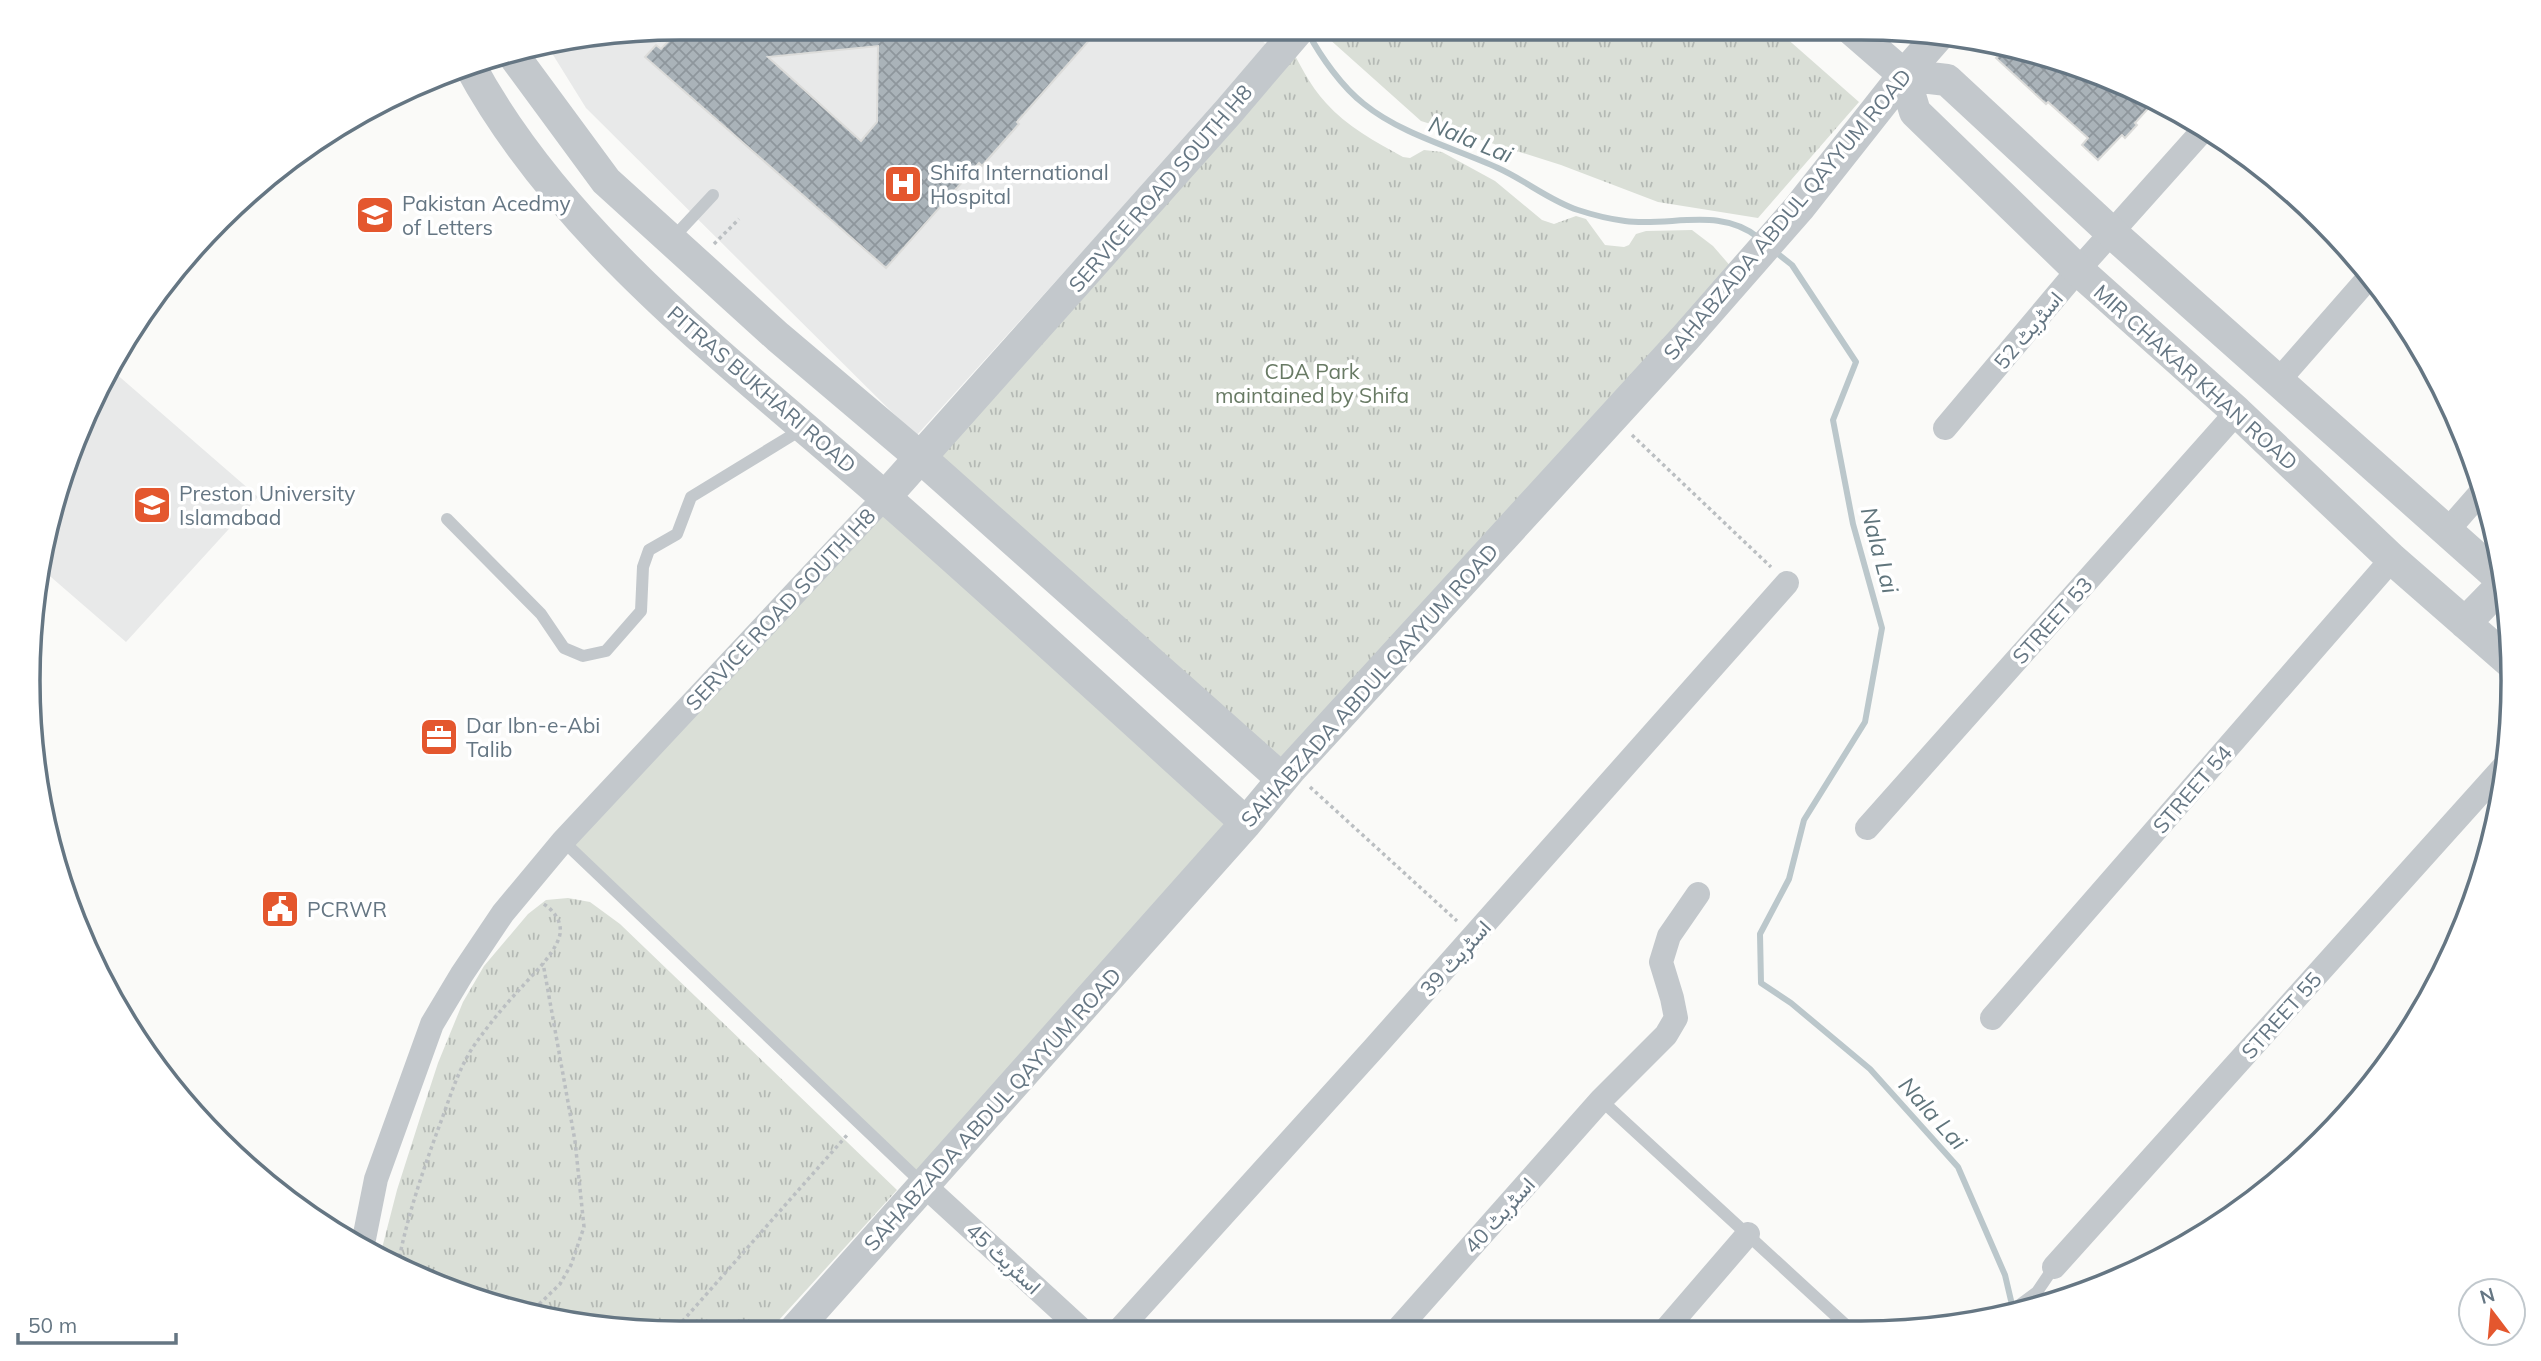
<svg xmlns="http://www.w3.org/2000/svg" width="2541" height="1361" viewBox="0 0 2541 1361" font-family="Mulish,Vazirmatn,sans-serif">
<defs>
<pattern id="park-tufts" width="24" height="20" patternUnits="userSpaceOnUse" patternTransform="scale(1.75)"><rect width="24" height="20" fill="#dadfd7"/><path d="M3 7l-1-3M5 7V3M7 7l1-3M15 17l-1-3M17 17v-4M19 17l1-3" fill="none" stroke="#b4b9b4"/></pattern>
<pattern id="building-cross-hatch" width="8" height="8" patternUnits="userSpaceOnUse" patternTransform="scale(1.75)"><rect width="8" height="8" fill="#aab3b9"/><path d="M0 0l8 8M0 8l8-8" fill="none" stroke="#8e969c"/></pattern>
</defs>
<rect width="100%" height="100%" fill="#fafaf8"/>
<!-- built -->
<path fill="#e8e9e9" d="M681 28 1249 29 1268 46 916 436 586 108 550 50Z
M114 372 258 497 126 642 44 571 50 512Z"/>
<!-- grass -->
<path fill="#dadfd7" d="M885 497 1246 823 925 1186 563 841Z"/>
<!-- park -->
<path fill="url(#park-tufts)" d="M1334 29H1776L1859 102 1758 218 1658 202 1561 165 1421 121 1327 37Z
M1288 42C1299 63 1310 86 1326 103 1346 126 1376 142 1403 157L1410 158 1424 150 1442 152 1495 181 1542 220 1554 224 1576 216 1586 219 1605 245 1624 247 1629 245 1636 234 1646 231 1692 230 1713 246 1739 276 1282 779 921 458Z
M568 898 590 902 620 924 897 1190 769 1331 638 1332 511 1311 380 1256 397 1190 420 1118 438 1063 463 1002 484 966 528 914 546 900Z"/>
<g fill="none" stroke-linecap="round" stroke-linejoin="round">
<!-- stream -->
<path stroke="#bbc7cb" stroke-width="6" d="M1308 33C1321 57 1342 87 1364 104 1401 134 1454 148 1498 168 1525 180 1550 201 1578 210 1593 215 1610 219 1625 221 1671 227 1720 206 1759 238
M1773 250 1792 265 1856 362 1833 420 1853 524 1882 628 1865 722 1804 820 1789 879 1760 934 1761 983 1791 1003 1870 1069 1958 1167 2005 1275 2013 1309"/>
</g>
<!-- building -->
<path fill="url(#building-cross-hatch)" stroke="#dcdcda" stroke-width="2" fill-rule="evenodd" d="M681 28H875L886 37 944 32V28H1100L1017 122 1019 124 982 166 979 163 886 268 645 57 656 45 661 49ZM878 46 877 122 861 141 768 57Z
M2007 47 2030 50 2154 102 2135 123 2137 125 2125 138 2122 135 2098 160 2082 145 2088 138 2048 102 2046 104 1996 58Z"/>
<g fill="none" stroke-linecap="round" stroke-linejoin="round">
<!-- path -->
<path stroke="#bbbfc2" stroke-width="3.5" stroke-dasharray="3.5 3.5" stroke-linecap="butt" d="M714 244 739 219
M1632 435 1771 567
M1310 787 1457 921
M398 1264C408 1213 425 1164 443 1116 452 1091 459 1069 473 1047 487 1027 503 1007 520 989 533 974 552 957 559 938 564 923 554 910 542 903
M529 1314 560 1284 571 1265 584 1227 575 1141 543 963
M673 1332 848 1134"/>
<!-- service -->
<path stroke="#c3c8cc" stroke-width="12" d="M671 240 713 195
M447 519 541 614 564 648 583 656 606 651 641 611 643 567 649 550 677 534 691 497 804 428
M563 841 923 1184
M1601 1100 1849 1328
M2014 1309 2037 1292 2054 1267"/>
<!-- minor -->
<path stroke="#c3c8cc" stroke-width="24" d="M2278 381 2371 275
M1945 428 2078 270 2205 128
M2447 531 2483 490
M1867 828 2237 412
M1992 1018 2392 559
M925 1186 1082 1330
M362 1249 376 1179 432 1024 462 974 503 913 563 841 885 497
M2054 1267 2508 762
M1667 1328 1748 1234
M1398 1329 1601 1100 1666 1035 1676 1018 1672 998 1661 962 1669 936 1698 894
M1119 1330 1375 1047 1787 583"/>
<!-- tertiary -->
<path stroke="#c3c8cc" stroke-width="32" d="M1851 29 1904 75 1915 112 2078 270 2237 412 2392 559 2511 663
M514 56 606 181 778 337 921 458 1282 779
M469 64C559 233 729 361 871 485 998 596 1121 710 1246 823
M1904 75 1947 80 2112 233 2502 580
M885 497 1229 111 1299 29
M2465 623 2503 584
M794 1331 1246 823 1290 770 1686 337 1799 208 1904 75 1939 35"/>
</g>
<!-- icons -->
<defs>
<symbol id="hospital-square" viewBox="-11 -11 22 22"><rect x="-9" y="-9" width="18" height="18" rx="4" fill="#e4572e" stroke="#fff"/><path d="M-5-5h3v3.5h4V-5h3V5h-3V1.5h-4V5h-3Z" fill="#fff"/></symbol>
<symbol id="university-square" viewBox="-11 -11 22 22"><rect x="-9" y="-9" width="18" height="18" rx="4" fill="#e4572e" stroke="#fff"/><path d="M0-5L7-2L0 1L-7-2ZM-4 1L0 2.5L4 1V4Q0 6-4 4Z" fill="#fff"/></symbol>
<symbol id="office-square" viewBox="-11 -11 22 22"><rect x="-9" y="-9" width="18" height="18" rx="4" fill="#e4572e" stroke="#fff"/><path d="M-6-3h4V-5.5h4V-3h4V5H-6ZM-1-4.5V-3h2v-1.5ZM-6 0V1H6V0Z" fill="#fff"/></symbol>
<symbol id="civic-square" viewBox="-11 -11 22 22"><rect x="-9" y="-9" width="18" height="18" rx="4" fill="#e4572e" stroke="#fff"/><path d="M-.6-6.5H3V-4.5H.6V-3L4-1V1h2V6H-6V1h2V-1L-.6-3ZM-1.2 2.5V6h2.4V2.5Z" fill="#fff"/></symbol>
</defs>
<g fill-rule="evenodd">
<use href="#hospital-square" x="881" y="162" width="44" height="44"/>
<use href="#university-square" x="353" y="193" width="44" height="44"/>
<use href="#university-square" x="130" y="483" width="44" height="44"/>
<use href="#office-square" x="417" y="715" width="44" height="44"/>
<use href="#civic-square" x="258" y="887" width="44" height="44"/>
</g>
<g text-anchor="middle" dominant-baseline="central" stroke-width="7" stroke-linejoin="round" paint-order="stroke">
<!-- poi labels -->
<g font-size="21" fill="#657683" stroke="#fff" text-anchor="start">
<text x="930" y="172">Shifa International<tspan x="930" dy="24">Hospital</tspan></text>
<text x="402" y="203">Pakistan Acedmy<tspan x="402" dy="24">of Letters</tspan></text>
<text x="179" y="493">Preston University<tspan x="179" dy="24">Islamabad</tspan></text>
<text x="466" y="725">Dar Ibn-e-Abi<tspan x="466" dy="24">Talib</tspan></text>
<text x="307" y="909">PCRWR</text>
</g>
<!-- street labels -->
<g font-size="21" fill="#657683" stroke="#fff">
<text transform="translate(1160 188) rotate(-49)">SERVICE ROAD SOUTH H8</text>
<text transform="translate(1787 214) rotate(-50)">SAHABZADA ABDUL QAYYUM ROAD</text>
<text transform="translate(2028 330) rotate(-50)">اسٹریٹ 52</text>
<text transform="translate(2196 377) rotate(42)">MIR CHAKAR KHAN ROAD</text>
<text transform="translate(762 389) rotate(41)">PITRAS BUKHARI ROAD</text>
<text transform="translate(780 609) rotate(-47)">SERVICE ROAD SOUTH H8</text>
<text transform="translate(2052 620) rotate(-48)">STREET 53</text>
<text transform="translate(1369 685) rotate(-48)">SAHABZADA ABDUL QAYYUM ROAD</text>
<text transform="translate(2192 789) rotate(-49)">STREET 54</text>
<text transform="translate(1455 958) rotate(-48)">اسٹریٹ 39</text>
<text transform="translate(2281 1015) rotate(-48)">STREET 55</text>
<text transform="translate(992 1109) rotate(-48)">SAHABZADA ABDUL QAYYUM ROAD</text>
<text transform="translate(1499 1215) rotate(-48)">اسٹریٹ 40</text>
<text transform="translate(1004 1258) rotate(43)">اسٹریٹ 45</text>
</g>
<!-- park labels -->
<g font-size="21" fill="#687a64" stroke="#fff">
<text x="1312" y="371">CDA Park<tspan x="1312" dy="24">maintained by Shifa</tspan></text>
</g>
<!-- water labels -->
<g font-size="23" font-style="italic" fill="#60757c" stroke="#fff">
<text transform="translate(1471 139) rotate(22)">Nala Lai</text>
<text transform="translate(1880 550) rotate(75)">Nala Lai</text>
<text transform="translate(1933 1113) rotate(48)">Nala Lai</text>
</g>
</g>
<!-- crop -->
<path d="M0 0H2541V1361H0ZM680 40H1861A640 640 0 0 1 2501 680V681A640 640 0 0 1 1861 1321H680A640 640 0 0 1 40 681V680A640 640 0 0 1 680 40Z" fill="#fff" fill-rule="evenodd"/>
<path fill="none" stroke="#657683" stroke-width="3.5" d="M680 40H1861A640 640 0 0 1 2501 680V681A640 640 0 0 1 1861 1321H680A640 640 0 0 1 40 681V680A640 640 0 0 1 680 40Z"/>
<!-- north arrow -->
<g transform="translate(2492 1312) rotate(344)"><circle r="33" fill="#ffffff" stroke="#c1c8cd" stroke-width="2"/>
<path d="M0-5L12 26L0 18L-12 26Z" fill="#e4572e"/>
<text y="-10" font-size="19" font-weight="bold" text-anchor="middle" fill="#657683">N</text>
</g>
<!-- scale -->
<path d="M18 1333v10h158v-10" fill="none" stroke="#657683" stroke-width="3.5"/>
<text x="28" y="1333" font-size="21" fill="#657683" stroke="#ffffff" stroke-width="5" paint-order="stroke">50 m</text>
</svg>
